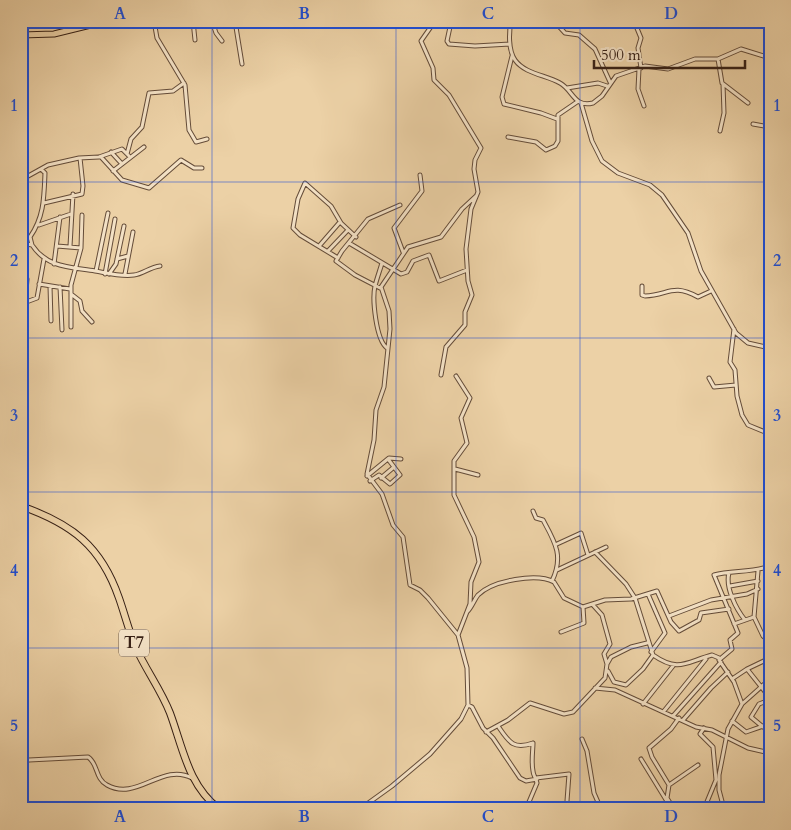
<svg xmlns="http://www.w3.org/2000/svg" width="791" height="830" viewBox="0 0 791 830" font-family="Cardo,serif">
<rect width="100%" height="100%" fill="#ecd1a6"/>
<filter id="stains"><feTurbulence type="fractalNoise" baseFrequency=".004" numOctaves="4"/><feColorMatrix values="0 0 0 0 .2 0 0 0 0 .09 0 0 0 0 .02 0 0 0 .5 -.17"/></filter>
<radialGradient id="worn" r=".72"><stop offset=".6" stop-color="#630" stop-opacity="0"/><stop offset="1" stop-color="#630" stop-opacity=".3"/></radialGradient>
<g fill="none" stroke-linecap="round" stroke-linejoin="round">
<defs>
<path id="minor" d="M154 21 157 38 185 85 189 130 196 142 207 139
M193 21 195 40
M212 21 216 33 222 41
M235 21 242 64
M435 21 421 41 433 68 434 80 449 95 481 148 475 160 474 169 478 192 471 209 466 249 468 281 472 295 465 312V325L446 347 441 375
M446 21 450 27 447 41 449 44 475 46 510 44
M511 21C509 32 508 50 515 60 525 74 546 75 560 83 573 90 574 108 593 103L602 96 616 76 645 66 668 69 695 59H718L741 49 770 58
M554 21 565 33 579 35 595 49 610 82
M634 21 641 38 638 48 641 68
M435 23 441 21
M512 56 502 97 504 104 541 113 557 119
M718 59 722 83 748 103
M639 69 638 89 644 106
M567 88 598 83 607 86
M581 103 592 141 602 161 618 173 650 185 662 195 688 233 701 271 736 333 748 343 770 348
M753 124 770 127
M720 131 724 113 723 84
M508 137 536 142 546 150 555 146 558 141V115L577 102
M111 152 122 164
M127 154 131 139 142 127 149 93 173 91 184 83
M101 157 122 180 149 188 181 160 194 168H202
M113 171 144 147
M21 180 48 165 79 158 99 157 122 149 130 157
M44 203 82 194 83 186 80 158
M39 225 71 214
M21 243 32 245C47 268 71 267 95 271 107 273 121 277 134 275 143 274 150 267 160 266
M349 243 401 274 407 272 413 261 429 255 439 281 467 270
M32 245 30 237C44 217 44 198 45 173L41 169
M320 245 340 222
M57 246 81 248
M70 246 73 194
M328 251 348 230
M403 252 394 228 422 191 420 175
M338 258 300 235 293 228 298 199 305 183 331 206 341 223 356 237
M117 259 128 256
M382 263C380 270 377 278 375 286 372 299 376 340 387 348
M54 264 60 217
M96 271 108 213
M105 274 115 219
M109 274 116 264 124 226
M125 274 133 232
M39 284 70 289
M50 286 51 321
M642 286V295L645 296C669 295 672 283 698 297L711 291
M60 287 62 330
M380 288 355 275 336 261 342 251 368 219 400 205
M71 294 80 301 82 311 92 322
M21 301 26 291 27 279
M21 304 37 298 44 259
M71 327V285L81 248 82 215
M734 329 730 362 735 370 737 396 742 415 748 425 770 434
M456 376 470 398 461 418 467 443 454 461V495L474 537 479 562 471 582 470 604 458 635
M709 378 714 387 736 385
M455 469 478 475
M367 476 389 458 401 459
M381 478 394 467
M370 481 379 475 390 484 400 475 388 459
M533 511 536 518 543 520C555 542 564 556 552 581
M557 544 581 533 588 555
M595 552 626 584 635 598 653 655C679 673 686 662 712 655L719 658
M557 570 606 547
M758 571 754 617 763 636 770 642
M729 573C725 587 736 609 745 620
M730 586 758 581
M648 594 665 633 651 652
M593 605 602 615 610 644 604 654 607 664
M467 612C472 607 474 600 478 595 493 580 537 573 554 582L564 598 583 607 605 600 631 599 657 591 671 622 679 631 699 620 701 613 729 609
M669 616 711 600 747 594 758 589
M734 624 754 617
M561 632 584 623 583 607
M747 669 770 698
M608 671 614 682 626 685 643 669 653 655
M732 679 747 669 770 658
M595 688 615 690 696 727 712 730 748 748 770 753
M643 704 673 666
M742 704 770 679
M468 705 472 707 483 728 493 738 520 778 526 781 537 779
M664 711 706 659
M673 716 721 662
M683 720 711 688 728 672
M732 721 746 732 769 724
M769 723 770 732
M498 726C509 742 513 750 533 743
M763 727 751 717 759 704 770 700
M704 728 700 734 713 747 716 780
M486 732 508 720 530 703 564 714 573 712 605 678 607 664 611 657 631 647 647 643
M582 739 587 751 594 793 601 809
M641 759 668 803
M21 768 25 761 29 760 88 757C98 763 95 779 107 785 137 802 162 762 192 778
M536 778 569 774 567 801
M669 785 652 757 649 748 671 729 679 718
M499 806 500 809
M360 809 392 786 430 754 461 719 468 705 467 668 458 635 428 598 420 590 410 585 403 537 393 525 382 494 367 474 374 440 376 410 384 387 390 329 389 311 381 287 408 247 441 237 462 209 476 196
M526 809 537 783C536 778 533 775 533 771 531 761 533 751 533 743
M674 809 667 798 669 785 698 765
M704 809 716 780
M724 809 719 790V775L728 729 742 704 734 682 719 660 732 649 730 640 738 633 714 575C731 570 752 573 770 566
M769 809 770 808"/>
<path id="major" d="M21 35 54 34 107 21"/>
<path id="highway" d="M21 506C72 524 101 546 119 598 125 615 129 632 136 648 146 670 161 690 170 713 183 748 188 785 219 809"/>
</defs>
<!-- minor casing -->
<use href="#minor" stroke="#644c39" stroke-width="5"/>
<!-- major casing -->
<use href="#major" stroke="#372015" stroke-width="7"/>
<!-- highway casing -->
<use href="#highway" stroke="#372015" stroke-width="8"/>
<!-- minor -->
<use href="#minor" stroke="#f3e1c5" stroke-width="3"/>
<!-- major -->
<use href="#major" stroke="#ecd1a6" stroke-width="5"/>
<!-- highway -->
<use href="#highway" stroke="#ecd1a6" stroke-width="6"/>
</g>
<!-- grid -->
<path fill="none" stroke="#1d4ed8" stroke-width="1" stroke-opacity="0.55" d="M212 21V809M396 21V809M580 21V809M21 182H770M21 338H770M21 492H770M21 648H770"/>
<g text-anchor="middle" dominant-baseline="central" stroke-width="4.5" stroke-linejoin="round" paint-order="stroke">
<!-- shield labels -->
<rect fill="#f3e1c5" stroke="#6f5a4a" stroke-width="1" x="119" y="629.5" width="30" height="27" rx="4"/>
<g font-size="16" font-weight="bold" fill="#372015">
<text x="134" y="643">T7</text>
</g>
</g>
<!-- margin -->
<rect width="791" height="830" fill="none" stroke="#ecd1a6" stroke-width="55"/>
<!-- scale -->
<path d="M594 60v8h151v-8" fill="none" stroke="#372015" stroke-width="2.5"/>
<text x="601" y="60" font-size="15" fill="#372015" stroke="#f3e1c5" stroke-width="4" paint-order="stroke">500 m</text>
<rect x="28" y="28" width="736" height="774" fill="none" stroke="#1d4ed8" stroke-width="2"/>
<g font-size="16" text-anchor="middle" font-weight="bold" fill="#1d4ed8">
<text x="120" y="19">A</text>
<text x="304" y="19">B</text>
<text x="488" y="19">C</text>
<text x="671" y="19">D</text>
<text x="14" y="111">1</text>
<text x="777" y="111">1</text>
<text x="14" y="266">2</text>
<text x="777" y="266">2</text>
<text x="14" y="421">3</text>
<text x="777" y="421">3</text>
<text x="14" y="576">4</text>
<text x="777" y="576">4</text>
<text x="14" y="731">5</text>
<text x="777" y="731">5</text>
<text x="120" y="822">A</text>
<text x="304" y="822">B</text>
<text x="488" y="822">C</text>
<text x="671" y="822">D</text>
</g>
<rect width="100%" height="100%" filter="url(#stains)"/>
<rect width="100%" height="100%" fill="url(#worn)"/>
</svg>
